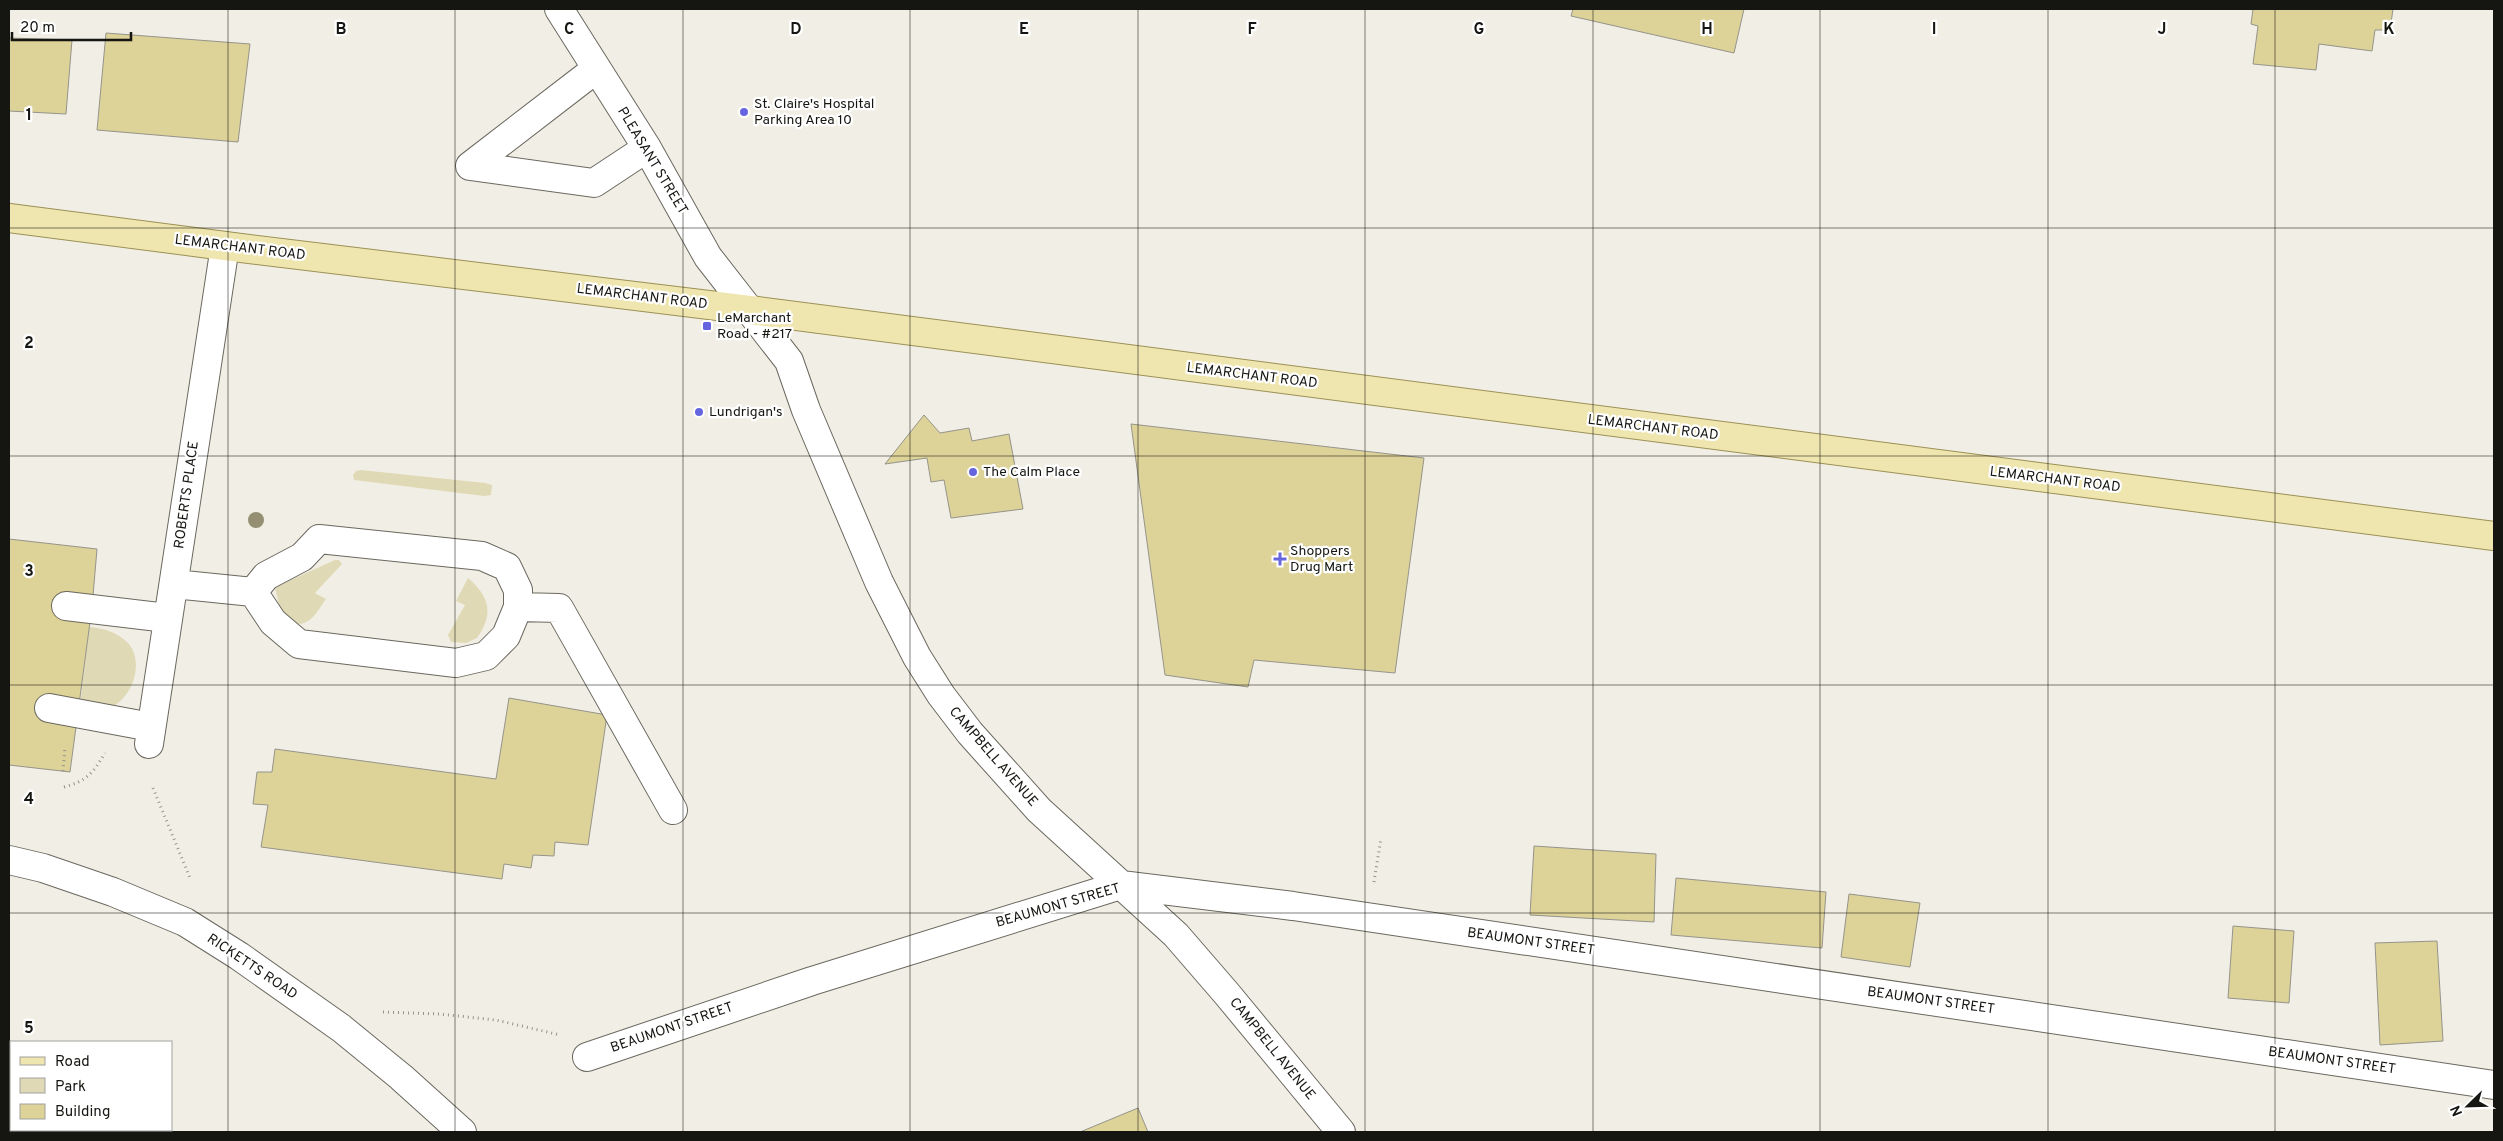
<svg xmlns="http://www.w3.org/2000/svg" width="2503" height="1141" viewBox="0 0 2503 1141" font-family="Overpass,sans-serif">
<rect width="100%" height="100%" fill="#f1efe5"/>
<!-- green -->
<path fill="#e0d9b5" d="M361 470 485 483 492 485 491 495 484 496 354 480 353 475 356 471Z
M335 560H339L342 564 315 593 326 599C318 610 312 624 297 624L280 610 275 587Z
M468 578C490 597 494 614 477 638L466 643 451 642 448 635 465 605 456 601Z
M89 627C103 628 117 632 128 643 146 663 131 703 106 709 99 711 87 707 80 706Z"/>
<!-- building -->
<path fill="#ddd298" stroke="#95948b" d="M1573 9H1744L1734 53 1571 16Z
M2253 9H2393L2390 30H2375L2372 51 2319 44 2316 70 2253 64 2258 26 2251 24Z
M106 33 250 44 238 142 97 130Z
M9 38 72 40 66 114 9 111Z
M924 415 940 433 969 428 972 441 1009 434 1023 509 951 518 944 480 931 482 927 458 885 464Z
M1131 424 1424 458 1395 673 1254 660 1248 687 1165 675Z
M9 539 97 549 92 607 70 772 9 765Z
M509 698 607 715 588 845 555 842 554 856 533 855 531 868 504 864 502 879 261 847 268 805 253 804 257 772H272L275 749 496 779Z
M1534 846 1656 854 1654 922 1530 915Z
M1676 878 1826 892 1822 948 1671 935Z
M1849 894 1920 903 1910 967 1841 957Z
M2233 926 2294 931 2289 1003 2228 998Z
M2437 941 2443 1041 2380 1045 2375 943Z
M1138 1108 1148 1132H1080Z"/>
<g fill="none" stroke-linecap="round" stroke-linejoin="round">
<defs>
<path id="minor" d="M559 9 647 148 708 257 789 361 806 410 879 582 917 657 941 695 970 733 1039 810 1176 935 1227 994 1341 1132
M596 69 470 166 594 183 647 148
M319 539 482 556 507 567 518 590V607L506 636 486 656 456 663 299 644 273 622 253 592 266 576 302 557Z
M174 584 253 592
M66 606 167 618
M518 607 559 608 673 810
M49 708 151 727
M149 744 225 246
M9 860 43 868 113 892 185 922 239 956 341 1028 401 1077 462 1132
M587 1057 812 981 1121 885 1293 906 2494 1085"/>
<path id="major" d="M9 218 225 246 750 310 2494 536"/>
</defs>
<!-- minor casing -->
<use href="#minor" stroke="#6a685f" stroke-width="30"/>
<!-- major casing -->
<use href="#major" stroke="#9c9055" stroke-width="30"/>
<!-- path -->
<path stroke="#94928b" stroke-width="3" stroke-dasharray="1 4" stroke-linecap="butt" d="M63 771 65 747
M64 787C87 781 93 773 105 753
M153 788 190 878
M1374 882 1381 838
M383 1012 439 1014 496 1020 560 1035"/>
<!-- minor -->
<use href="#minor" stroke="#fff" stroke-width="28"/>
<!-- major -->
<use href="#major" stroke="#efe5af" stroke-width="28"/>
</g>
<!-- trees -->
<circle fill="#948f72" cx="256" cy="520" r="8"/>
<!-- grid -->
<path fill="none" stroke="#151511" stroke-width="1" stroke-opacity="0.55" d="M228 9V1132M455 9V1132M683 9V1132M910 9V1132M1138 9V1132M1365 9V1132M1593 9V1132M1820 9V1132M2048 9V1132M2275 9V1132M9 228H2494M9 456H2494M9 685H2494M9 913H2494"/>
<!-- markers -->
<g fill="#6566df" stroke="#fff" stroke-width="2">
<circle cx="744" cy="112" r="5"/>
<rect x="702" y="321" width="10" height="10" rx="2.5"/>
<circle cx="699" cy="412" r="5"/>
<circle cx="973" cy="472" r="5"/>
<path d="M1277.5 551.5h5v5h5v5h-5v5h-5v-5h-5v-5h5z"/>
</g>
<g text-anchor="middle" dominant-baseline="central" stroke-width="4.5" stroke-linejoin="round" paint-order="stroke">
<!-- poi labels -->
<g font-size="14" fill="#151511" stroke="#fff" text-anchor="start">
<text x="754" y="104">St. Claire's Hospital<tspan x="754" dy="16">Parking Area 10</tspan></text>
<text x="717" y="318">LeMarchant<tspan x="717" dy="16">Road - #217</tspan></text>
<text x="709" y="412">Lundrigan's</text>
<text x="983" y="472">The Calm Place</text>
<text x="1290" y="551">Shoppers<tspan x="1290" dy="16">Drug Mart</tspan></text>
</g>
<!-- street labels -->
<g font-size="14" fill="#151511" stroke="#fff">
<text transform="translate(652 161) rotate(59)">PLEASANT STREET</text>
<text transform="translate(240 248) rotate(7)">LEMARCHANT ROAD</text>
<text transform="translate(642 297) rotate(7)">LEMARCHANT ROAD</text>
<text transform="translate(1252 376) rotate(7)">LEMARCHANT ROAD</text>
<text transform="translate(1653 428) rotate(7)">LEMARCHANT ROAD</text>
<text transform="translate(2055 480) rotate(7)">LEMARCHANT ROAD</text>
<text transform="translate(187 495) rotate(-82)">ROBERTS PLACE</text>
<text transform="translate(993 757) rotate(49)">CAMPBELL AVENUE</text>
<text transform="translate(1058 906) rotate(-16)">BEAUMONT STREET</text>
<text transform="translate(1531 942) rotate(8)">BEAUMONT STREET</text>
<text transform="translate(252 967) rotate(34)">RICKETTS ROAD</text>
<text transform="translate(1931 1001) rotate(8)">BEAUMONT STREET</text>
<text transform="translate(672 1028) rotate(-19)">BEAUMONT STREET</text>
<text transform="translate(1272 1049) rotate(51)">CAMPBELL AVENUE</text>
<text transform="translate(2332 1061) rotate(8)">BEAUMONT STREET</text>
</g>
</g>
<g font-size="16" text-anchor="middle" font-weight="bold" fill="#151511" stroke="#fff" stroke-width="4.5" stroke-linejoin="round" paint-order="stroke">
<text x="341" y="34">B</text>
<text x="569" y="34">C</text>
<text x="796" y="34">D</text>
<text x="1024" y="34">E</text>
<text x="1252" y="34">F</text>
<text x="1479" y="34">G</text>
<text x="1707" y="34">H</text>
<text x="1934" y="34">I</text>
<text x="2162" y="34">J</text>
<text x="2389" y="34">K</text>
<text x="29" y="120">1</text>
<text x="29" y="348">2</text>
<text x="29" y="576">3</text>
<text x="29" y="804">4</text>
<text x="29" y="1033">5</text>
</g>
<!-- border -->
<rect width="2503" height="1141" fill="none" stroke="#151511" stroke-width="20"/>
<!-- legend -->
<rect x="10" y="1041" width="162" height="90" fill="#ffffff" stroke="#a1a1a0"/>
<rect x="20" y="1057" width="25" height="8" fill="#efe5af" stroke="#a1a1a0"/>
<text x="55" y="1066" font-size="15" fill="#151511">Road</text>
<rect x="20" y="1078" width="25" height="15" fill="#e0d9b5" stroke="#a1a1a0"/>
<text x="55" y="1091" font-size="15" fill="#151511">Park</text>
<rect x="20" y="1104" width="25" height="15" fill="#ddd298" stroke="#a1a1a0"/>
<text x="55" y="1116" font-size="15" fill="#151511">Building</text>
<!-- north arrow -->
<g transform="translate(2468 1106) rotate(247)" stroke="#ffffff" stroke-width="4" paint-order="stroke">
<path d="M0-4L9 19L0 12L-9 19Z" fill="#151511"/>
<text y="-8" font-size="14" font-weight="bold" text-anchor="middle" fill="#151511">N</text>
</g>
<!-- scale -->
<path d="M12 32v8h119v-8" fill="none" stroke="#151511" stroke-width="2.5"/>
<text x="20" y="32" font-size="15" fill="#151511" stroke="#ffffff" stroke-width="4" paint-order="stroke">20 m</text>
</svg>
